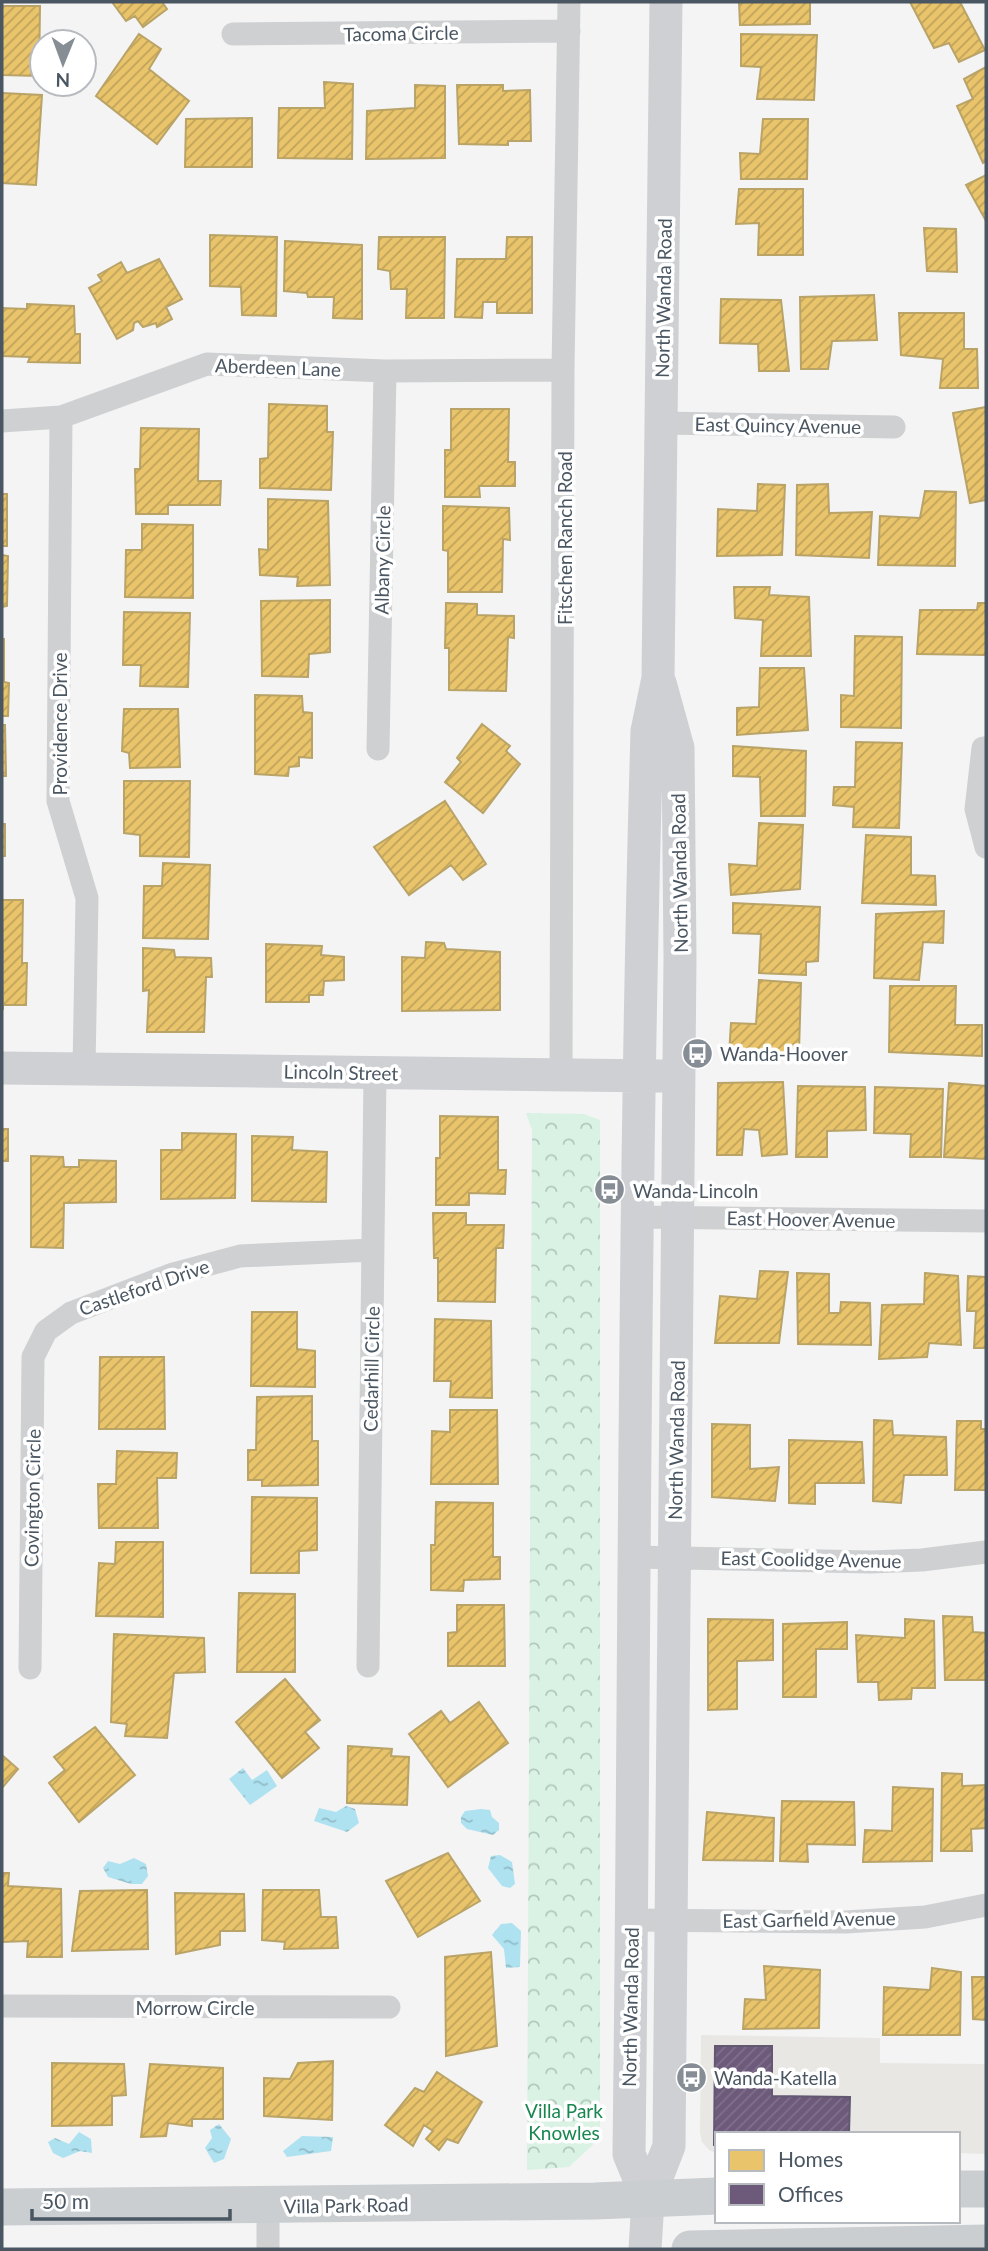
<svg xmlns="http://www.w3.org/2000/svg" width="988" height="2251" viewBox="0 0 988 2251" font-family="Lato,sans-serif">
<defs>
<pattern id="park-crowns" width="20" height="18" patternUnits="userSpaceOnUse" patternTransform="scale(1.75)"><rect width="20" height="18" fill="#d9f2e3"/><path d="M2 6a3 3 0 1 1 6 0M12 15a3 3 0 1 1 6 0" fill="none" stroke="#b2c7bb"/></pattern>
<pattern id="water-ripples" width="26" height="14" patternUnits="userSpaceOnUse" patternTransform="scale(1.75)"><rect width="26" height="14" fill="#aee2f0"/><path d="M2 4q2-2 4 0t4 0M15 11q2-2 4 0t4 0" fill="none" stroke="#90bac6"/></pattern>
<pattern id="homes-hatch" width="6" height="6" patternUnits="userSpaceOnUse" patternTransform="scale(1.75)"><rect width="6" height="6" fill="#e9c46a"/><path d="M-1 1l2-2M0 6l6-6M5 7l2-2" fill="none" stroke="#bfa25b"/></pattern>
<pattern id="offices-hatch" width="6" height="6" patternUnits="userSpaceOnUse" patternTransform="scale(1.75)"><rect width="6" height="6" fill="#6d597a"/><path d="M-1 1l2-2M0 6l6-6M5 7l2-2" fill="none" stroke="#7f708b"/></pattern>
</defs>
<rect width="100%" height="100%" fill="#f4f4f4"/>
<!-- commercial -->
<path fill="#e8e7e3" d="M701 2035 880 2038V2063L986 2064V2154L958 2153V2134H717V2154L709 2150 702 2142 700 2132Z"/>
<!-- park -->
<path fill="url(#park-crowns)" d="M526 1113 584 1114 600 1120V2138L569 2167 527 2170 532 1130Z"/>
<!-- water -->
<path fill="url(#water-ripples)" d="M243 1768 252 1780 267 1770 277 1786 250 1805 229 1779Z
M346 1806 355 1809 359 1823 347 1832 314 1821 319 1808 336 1812Z
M481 1809 490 1810 492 1817 499 1823V1830L493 1835 467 1829 461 1823V1817L465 1811Z
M500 1855 512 1862 515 1884 510 1888 502 1886 488 1868 491 1856Z
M134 1858 146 1864 148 1876 142 1884H131L108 1877 103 1868 108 1861 120 1864Z
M512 1923 521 1931 520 1967 506 1968 504 1949 492 1935 501 1924Z
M219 2124 231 2139 224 2159 214 2163 205 2148 212 2138 210 2130Z
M79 2132 91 2139 92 2153 80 2151 63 2158 53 2153 48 2142 55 2138 69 2144Z
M302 2136 333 2137 331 2151 287 2157 283 2151Z"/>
<!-- homes -->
<path fill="url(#homes-hatch)" stroke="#b9a367" stroke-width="2" d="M112 2H162L167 9 143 27 135 16 126 21Z
M739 2H810V24L740 25Z
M910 2H960L985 50 959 62 949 43 934 48Z
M2 6H40L39 76 2 75Z
M139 34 161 49 149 69 189 101 157 144 96 96Z
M741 34 817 35 814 100 757 99 761 67 741 66Z
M986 67V161L983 163 957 106 973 99 964 79Z
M324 82 353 84 352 159 278 158 279 108H325Z
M415 85 445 86V158L366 159 367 111 415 108Z
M457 85H503V91L530 90 531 141H508V145L459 144Z
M2 93 42 95 36 185 2 183Z
M252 118V167H185L186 119Z
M763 119H808L807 179H741L740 153 760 154Z
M986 175V221L966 185Z
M739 189H803V255H758L759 223 736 224Z
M924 228 956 229 957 272 927 271Z
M210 235 277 237 276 316 242 315 241 287 210 286Z
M379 237H445L444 318H406L407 289H391L390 271 378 269Z
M507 237H532V313H497V302H483L482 318 455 317 457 259H506Z
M285 241 362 245V319L333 318 334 297H308L307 293 284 291Z
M159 259 182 299 166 307 172 319 157 327 156 323 143 327 138 321 134 323 133 330 117 339 89 288 102 281 98 275 121 262 127 273Z
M874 295 877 340 832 341 828 369H801L800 297Z
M721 299 781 300 789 371H759L758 344 720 343Z
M27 304 74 306 75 334H80V363L28 362 30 357 2 356V308L27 309Z
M899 313H964V349H977L978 388H940L943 359 901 355Z
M269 404 327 406V432H333L331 490 260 488V459L268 458Z
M986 407V500L970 503 953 413Z
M451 409H509L508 462H515V486H479L480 497H445V450H451Z
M141 428 199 429 198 481H221L220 505H168V514H136L135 469H140Z
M758 484 785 485 782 555 717 556 718 509 757 511Z
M828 484 829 513 872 512 869 558 796 555 797 485Z
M925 491 956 492 955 566 878 565 880 516 920 518Z
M2 494H7V546H2Z
M268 499 328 501 330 585 297 586 298 577 260 575 259 549 268 550Z
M443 506 509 508 510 540 503 539 502 592H448V551L443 550Z
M142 524 193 525V598L125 597 126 550H142Z
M2 555 8 556 7 606 2 607Z
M734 587H770L769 595 809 597 811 656H761L763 620 735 618Z
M330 600V652L309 654 308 677 262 676 261 601Z
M446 603 477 604V615L514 616V638L508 637 506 691 449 690V648H445Z
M978 603H986V655L917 654 920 610H977Z
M124 612 190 613 188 687 140 686 141 665H123Z
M855 636 902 637 901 728 841 727V695L854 696Z
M2 639H4V682L9 683 8 716H2Z
M760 668H804L808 730 737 735V708L759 707Z
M255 695 302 696 303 712 312 713V758L299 757V766L289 767 288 776 255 774Z
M124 709H178L180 767 130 768 129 753 122 751Z
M482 724 510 746 506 751 520 764 483 813 445 782 461 762 457 758Z
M2 725H5L6 776H2Z
M856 742 902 743 899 828 853 827 854 807 833 805 834 787H855Z
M733 746 806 751 805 816H761L760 777 733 776Z
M124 781H190L189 857 140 856V835L124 833Z
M445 801 486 864 463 880 451 865 409 895 374 847Z
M759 823 803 825 800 889 731 895 729 864 757 866Z
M2 824H5V856H2Z
M866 835 911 837V875L935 876 936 905 862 903Z
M163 863 210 865 208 939 143 938 144 886H162Z
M2 900H23L22 963H27L26 1005H3V1010Z
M733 903 820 907 818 961 806 962V975L759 973 761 934 733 933Z
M944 911 943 943 923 942 919 980 874 978 876 914Z
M426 942 444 943 446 949 500 952V1010L402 1011V957L425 958Z
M266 944 322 946 321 955 344 957V980L324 981 323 995H309V1002H266Z
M143 948 174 950 175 957 211 958 212 977H206L204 1032H147L149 990 143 991Z
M759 980 801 983 799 1052 729 1055 731 1023 756 1024Z
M890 986H956L955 1025H982V1056L889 1052Z
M783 1082 787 1154 762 1156 759 1130 744 1129 742 1155H717L718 1083Z
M949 1083 986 1086V1159L944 1157Z
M798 1086 865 1087 866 1130 827 1131V1157H796Z
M875 1087 943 1089 941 1157H910L911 1134 874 1133Z
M440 1116 498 1117V1170H506L505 1194 469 1193V1205H436V1158H440Z
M2 1129H8V1161H2Z
M182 1133 236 1134 235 1198 161 1199V1150H182Z
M252 1136 293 1137 292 1150 327 1152 326 1202 252 1201Z
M31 1156 63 1157 64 1167H79V1160L116 1161V1202L64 1203 63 1248 31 1247Z
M433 1213H466V1225H504L503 1248H496L495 1302 438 1301V1258H434Z
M760 1271 788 1272 779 1343H715L720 1296 757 1299Z
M797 1273 829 1274V1313H840L841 1302 870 1303 871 1345 798 1344Z
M925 1273 958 1276 961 1345 929 1343 927 1357 879 1359 882 1305 924 1304Z
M968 1276 986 1277V1348H974L976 1311H967Z
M252 1312H297V1349L315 1351V1387L251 1386Z
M435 1319 491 1321 492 1398 450 1397 451 1381H434Z
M100 1357H164L165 1429H99Z
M312 1396V1441H318V1485L262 1486V1480H248V1450H256L257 1397Z
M450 1410H497L498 1484H431L432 1431 450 1432Z
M874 1420 892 1421 893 1435 946 1437 947 1475H904L901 1503 873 1501Z
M957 1421H981V1429H986V1490H955Z
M712 1424 750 1425V1469L779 1467 775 1501 712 1497Z
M789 1440 862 1442 864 1483H815V1504L789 1503Z
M117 1451 177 1453 176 1478H157L158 1528H99L98 1484H116Z
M252 1497 317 1498V1550L299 1551V1573H251Z
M436 1502 493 1503V1557H500V1579L464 1580 463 1591 431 1590V1545H435Z
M116 1542H163V1617L96 1616 99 1563 115 1564Z
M239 1593 295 1594V1672H237Z
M457 1605H504L505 1666H448V1633L457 1632Z
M943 1616 972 1617 973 1632 986 1633V1680H945Z
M708 1619 773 1620V1660L737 1661V1709L708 1710Z
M905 1619 934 1621 935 1688H912L911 1699 879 1700 878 1682H858L856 1635 905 1638Z
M847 1622V1649H816V1697H783V1624Z
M114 1634 204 1638 205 1672 174 1673 167 1738 125 1736 127 1724 111 1722Z
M285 1679 320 1720 305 1732 319 1748 282 1778 236 1722Z
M479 1702 508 1743 448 1787 409 1734 441 1711 450 1723Z
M95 1727 135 1775 79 1822 49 1783 65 1770 54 1757Z
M348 1746 392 1749 391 1756 409 1757 407 1805 347 1803Z
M2 1755 18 1769 2 1788Z
M942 1773 962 1774V1786L986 1785V1828L971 1829 972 1851H941Z
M893 1787 933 1789 932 1861 863 1862 865 1830 892 1831Z
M782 1801 854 1802 855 1845 807 1844 808 1862 780 1861Z
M707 1812 774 1818 773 1861 703 1860Z
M448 1853 480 1901 418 1937 386 1881Z
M2 1873H9L8 1886 61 1889 62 1957H27L28 1941 2 1942Z
M147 1890 148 1949 72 1951 80 1891Z
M263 1890H319L321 1917H336L338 1948 284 1949 285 1942 262 1940Z
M175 1893 244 1894 245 1931H220V1945L176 1954Z
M491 1952 497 2046 446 2056 445 1957Z
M764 1966 820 1970 819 2028 743 2029 745 1999 766 2000Z
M932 1968 961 1972 960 2035H883L884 1987 930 1990Z
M972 1977H986V2020L973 2019Z
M333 2061 332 2120 264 2116V2078L290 2079 298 2063Z
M52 2063 124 2064 126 2095 112 2096V2125L52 2126Z
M150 2064 223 2068V2119H192V2126L168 2123 166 2136 141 2137Z
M437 2072 482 2102 458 2143 447 2139 439 2150 426 2139 433 2131 424 2125 413 2146 385 2125 415 2088 424 2092Z"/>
<!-- offices -->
<path fill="url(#offices-hatch)" stroke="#625872" stroke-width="2" d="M715 2046H772V2096L850 2097 849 2134H717V2145H714Z"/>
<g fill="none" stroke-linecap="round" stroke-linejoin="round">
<!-- street -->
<path stroke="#ced0d2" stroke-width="23" d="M233 34 569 31
M61 417 58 801 87 898 84 1069
M2 421 61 417 207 364 385 371 563 370
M662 423 894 427
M983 748 976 809 986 847
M378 749 385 371
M561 1075 563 370 569 2
M636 1217 986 1221
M635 1557 871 1562 922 1560 986 1552
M368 1666 375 1073
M30 1668 33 1357 46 1331 71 1313 173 1274 240 1256 373 1250
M632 1920 846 1922 925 1917 986 1905
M2 2006 389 2007
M268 2249V2206"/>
<!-- secondary -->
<path stroke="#ced0d4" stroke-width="33" d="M2 1068 661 1076
M648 2200 629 2154C635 1680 633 1205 647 731L658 678 666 2
M645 2249 648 2200 669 2146 680 957 678 748 660 683"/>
<!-- primary -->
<path stroke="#caced1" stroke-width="37" d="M958 2189H986
M2 2207 595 2201 717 2196
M690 2249 986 2243"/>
</g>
<!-- icons -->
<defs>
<symbol id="bus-disc" viewBox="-11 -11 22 22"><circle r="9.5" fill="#868d94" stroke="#fff"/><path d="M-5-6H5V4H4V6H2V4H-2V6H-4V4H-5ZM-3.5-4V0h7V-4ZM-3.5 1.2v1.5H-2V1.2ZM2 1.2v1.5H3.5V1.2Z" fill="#fff"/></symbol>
</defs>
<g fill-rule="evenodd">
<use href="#bus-disc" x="680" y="1036" width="35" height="35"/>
<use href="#bus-disc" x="592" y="1172" width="35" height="35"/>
<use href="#bus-disc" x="674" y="2060" width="35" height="35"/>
</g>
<g text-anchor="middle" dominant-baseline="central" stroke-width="7" stroke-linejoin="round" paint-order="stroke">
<!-- street labels -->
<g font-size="19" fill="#4a5661" stroke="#fff">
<text transform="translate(401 33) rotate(-1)">Tacoma Circle</text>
<text transform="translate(663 298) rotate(-89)">North Wanda Road</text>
<text transform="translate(278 367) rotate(2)">Aberdeen Lane</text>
<text transform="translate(778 425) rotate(1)">East Quincy Avenue</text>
<text transform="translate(564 538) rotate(-90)">Fitschen Ranch Road</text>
<text transform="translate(382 560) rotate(-89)">Albany Circle</text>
<text transform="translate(59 724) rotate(-90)">Providence Drive</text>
<text transform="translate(679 873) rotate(-91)">North Wanda Road</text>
<text transform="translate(341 1072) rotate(1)">Lincoln Street</text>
<text transform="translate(811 1219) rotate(1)">East Hoover Avenue</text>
<text transform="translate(144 1287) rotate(-19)">Castleford Drive</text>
<text transform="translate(371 1369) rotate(-89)">Cedarhill Circle</text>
<text transform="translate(676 1440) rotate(-89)">North Wanda Road</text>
<text transform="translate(32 1498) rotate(-89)">Covington Circle</text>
<text transform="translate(811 1559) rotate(1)">East Coolidge Avenue</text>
<text transform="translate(809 1919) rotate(-1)">East Garfield Avenue</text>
<text x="195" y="2007">Morrow Circle</text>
<text transform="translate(630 2007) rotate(-89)">North Wanda Road</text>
<text transform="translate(346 2205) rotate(-1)">Villa Park Road</text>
</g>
<!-- poi labels -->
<g font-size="19" fill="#4a5661" stroke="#fff" text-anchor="start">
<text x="720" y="1053">Wanda-Hoover</text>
<text x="633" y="1190">Wanda-Lincoln</text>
<text x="714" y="2077">Wanda-Katella</text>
</g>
<!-- park labels -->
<g font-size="19" fill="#17864f" stroke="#fff">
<text x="564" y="2110">Villa Park<tspan x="564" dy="22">Knowles</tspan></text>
</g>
</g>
<!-- border -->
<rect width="988" height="2251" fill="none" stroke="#4a5661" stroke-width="7"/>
<!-- legend -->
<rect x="715" y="2132" width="245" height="91" fill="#ffffff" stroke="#b7bbc0" stroke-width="2"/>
<rect x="729" y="2150" width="35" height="21" fill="#e9c46a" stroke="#b7bbc0" stroke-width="2"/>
<text x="778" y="2167" font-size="21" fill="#4a5661">Homes</text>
<rect x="729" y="2184" width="35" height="21" fill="#6d597a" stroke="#b7bbc0" stroke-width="2"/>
<text x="778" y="2202" font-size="21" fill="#4a5661">Offices</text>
<!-- north arrow -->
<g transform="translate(63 63) rotate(181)"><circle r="33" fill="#ffffff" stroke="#b7bbc0" stroke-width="2"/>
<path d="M0-5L12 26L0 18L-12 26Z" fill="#868d94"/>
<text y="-10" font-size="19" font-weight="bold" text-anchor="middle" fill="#4a5661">N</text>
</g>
<!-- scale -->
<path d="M32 2209v10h198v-10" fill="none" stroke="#4a5661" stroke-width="3.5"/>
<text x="42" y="2209" font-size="21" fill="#4a5661" stroke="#ffffff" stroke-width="5" paint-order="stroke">50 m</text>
</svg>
